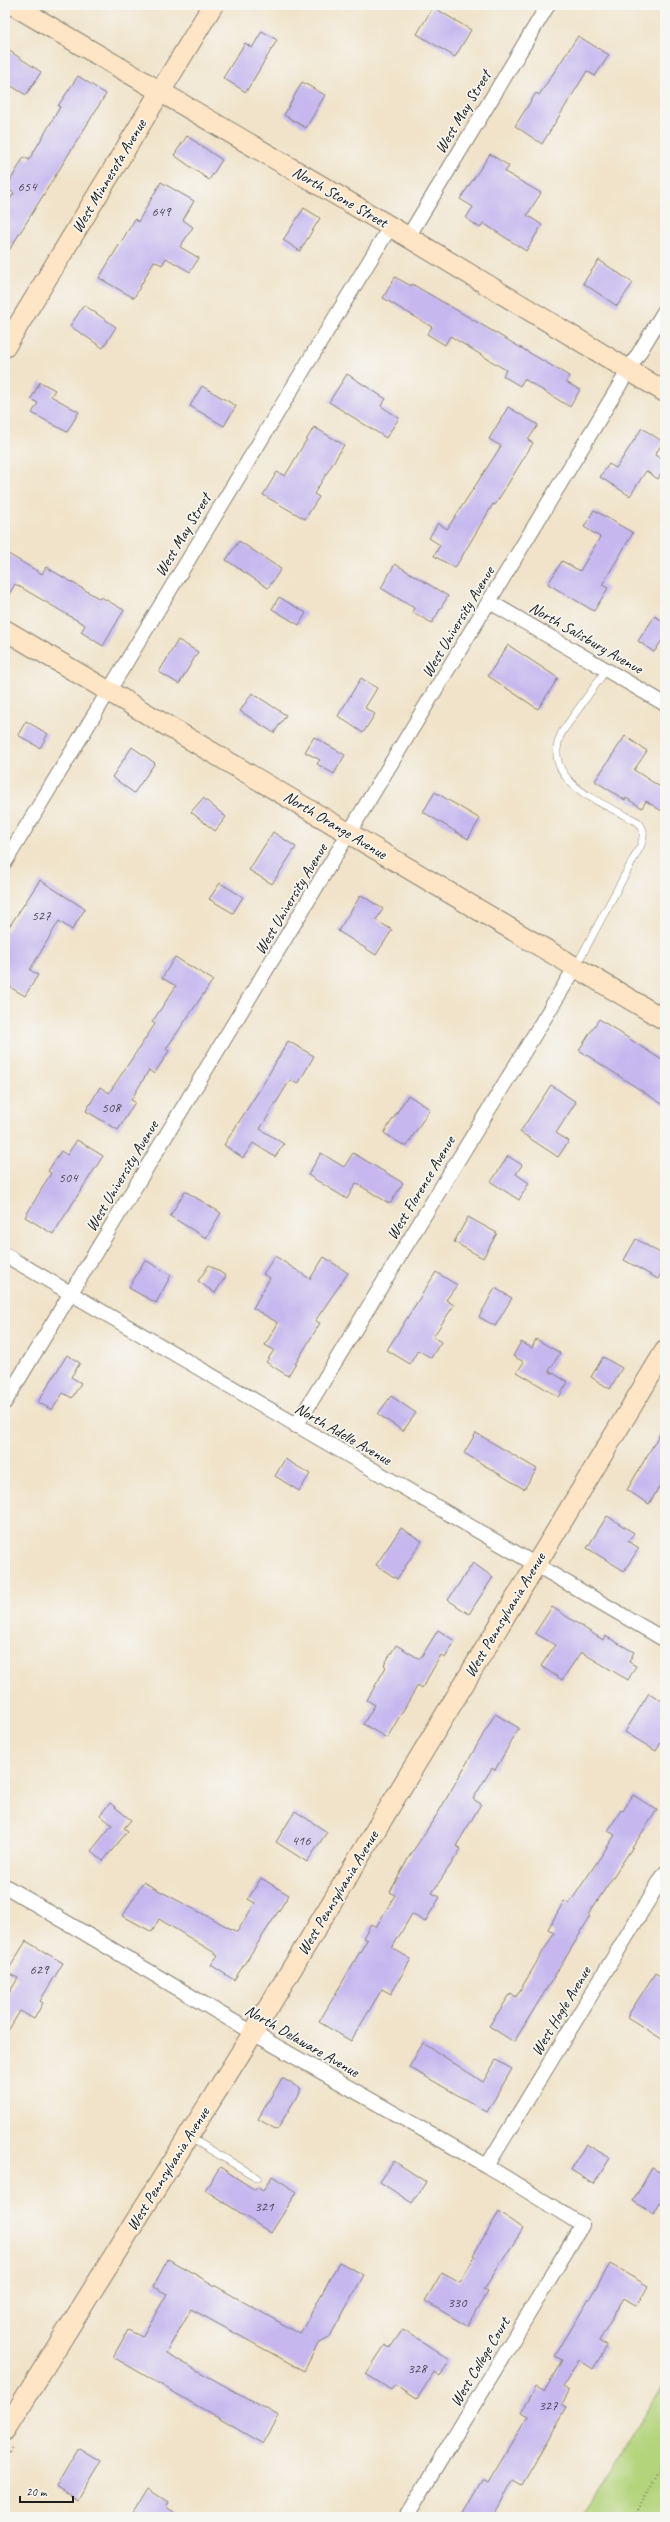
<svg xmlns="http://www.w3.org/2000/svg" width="670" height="2522" viewBox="0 0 670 2522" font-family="Caveat,sans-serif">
<rect width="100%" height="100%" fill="#f6f6f2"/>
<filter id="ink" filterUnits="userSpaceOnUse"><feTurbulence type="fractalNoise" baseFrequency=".025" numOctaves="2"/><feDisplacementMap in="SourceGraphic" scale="8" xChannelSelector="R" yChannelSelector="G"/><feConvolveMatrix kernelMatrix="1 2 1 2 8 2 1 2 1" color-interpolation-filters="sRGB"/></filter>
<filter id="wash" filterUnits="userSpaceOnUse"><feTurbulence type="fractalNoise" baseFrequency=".012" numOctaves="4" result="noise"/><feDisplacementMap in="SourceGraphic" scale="16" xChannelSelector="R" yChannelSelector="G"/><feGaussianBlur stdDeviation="0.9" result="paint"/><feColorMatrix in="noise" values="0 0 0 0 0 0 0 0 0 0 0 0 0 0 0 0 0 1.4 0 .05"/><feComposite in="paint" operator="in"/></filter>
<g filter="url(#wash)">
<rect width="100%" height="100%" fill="#f0e3c9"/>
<!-- green -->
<path fill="#b4d47c" stroke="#68784c" d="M665 2382V2517H583Z"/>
<g id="blocks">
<!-- building -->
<path fill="#c6b8ef" d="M433 7 471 30 455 57 417 34Z
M262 31 277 40 246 92 223 78 245 43 252 48Z
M578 36 609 55 595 76 587 71 542 144 515 126 536 93 539 95Z
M5 48 41 72 26 95 5 82Z
M78 76 106 94 5 257V207L14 193 6 188 24 157 29 160 60 107 58 106Z
M302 82 325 95 306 128 284 115Z
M187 136 222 160 209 180 174 155Z
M490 154 509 166 505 172 541 193 527 215 542 225 526 251 483 223 480 228 466 218 473 207 460 199Z
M161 182 194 201 183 220 193 227 180 247 199 258 190 272 166 258 162 265 154 261 134 298 99 278 135 219 138 222Z
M304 208 320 218 300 251 283 240Z
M599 260 633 283 617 306 583 283Z
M395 277 411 286 412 284 569 376 566 382 580 390 570 407 524 379 520 386 503 376 506 370 450 336 445 345 427 334 432 327 383 298Z
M84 305 116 327 103 348 70 326Z
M347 374 386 399 381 406 399 418 386 438 329 402Z
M40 382 55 390 51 396 79 412 67 432 32 413 38 403 31 399Z
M202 386 236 406 224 426 190 406Z
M508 407 538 425 528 440 533 443 495 505 493 504 455 568 434 556 440 545 429 538 438 523 447 529 494 457 501 446 489 439Z
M314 427 344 445 314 494 319 497 305 519 263 495 277 472 285 476Z
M642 428 663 442 655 455 665 461V467L658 479 646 471 630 496 600 477 609 464 616 468Z
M594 510 633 533 602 585 608 588 594 611 548 584 562 561 580 571 600 537 584 527Z
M239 541 281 569 268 588 226 560Z
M5 552 42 574 46 567 100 599 101 597 124 610 103 646 81 632 85 625 15 584 5 601Z
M395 564 448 596 432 623 412 612 414 608 381 588Z
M279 597 306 613 299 625 272 609Z
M655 616 665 623V636L654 652 638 641Z
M178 640 198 652 179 684 159 672Z
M508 645 558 678 538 709 488 676Z
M361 678 377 688 365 708 375 714 363 733 338 716Z
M252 693 286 715 274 733 240 711Z
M26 721 48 734 40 748 18 735Z
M625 736 647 751 634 770 665 790V813L646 801 642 808 626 798 625 800 595 781Z
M314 737 345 755 334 774 317 764 320 760 305 752Z
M132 747 155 763 134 793 112 777Z
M435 792 480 819 468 839 423 812Z
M203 798 226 817 215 831 191 812Z
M273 832 296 847 272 884 249 870Z
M40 880 85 909 72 930 59 921 30 970 38 975 25 996 5 984V933Z
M220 883 243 897 233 913 209 899Z
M361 895 383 909 376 920 392 930 376 955 338 931Z
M175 957 213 980 166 1049 169 1051 154 1074 149 1070 131 1100 135 1102 118 1130 86 1111 100 1087 109 1093 155 1024 152 1022 176 986 162 978Z
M599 1019 665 1062V1106L579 1050Z
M288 1041 314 1056 298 1084 290 1080 260 1129 284 1144 275 1157 253 1143 243 1158 224 1145 262 1086Z
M551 1085 576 1102 556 1133 569 1141 558 1157 520 1132Z
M408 1095 430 1109 406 1147 384 1133Z
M77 1140 103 1156 53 1234 25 1217 51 1173 48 1171 61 1151 67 1155Z
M321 1153 344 1167 353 1153 403 1183 390 1204 356 1183 347 1199 308 1175Z
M508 1156 522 1165 516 1174 529 1183 519 1200 491 1182Z
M185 1191 221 1213 206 1238 170 1216Z
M468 1217 497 1233 483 1258 454 1242Z
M636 1239 665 1256V1266L658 1279 624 1260Z
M275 1256 310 1279 324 1257 348 1273 315 1321 320 1323 288 1376 266 1362 274 1350 265 1345 278 1323 253 1308 270 1278 263 1274Z
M145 1260 171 1275 156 1303 129 1288Z
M209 1265 226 1276 215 1293 198 1281Z
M436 1272 457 1285 446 1300 454 1305 433 1337 441 1342 431 1358 418 1350 410 1364 387 1350Z
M495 1288 512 1298 495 1326 479 1317Z
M536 1339 560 1353 549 1371 568 1382 559 1397 517 1372 524 1362 513 1356 521 1342 532 1348Z
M67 1355 80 1363 71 1377 81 1383 72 1398 63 1393 52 1410 38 1402Z
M603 1357 622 1368 610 1389 591 1377Z
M391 1396 416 1413 403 1431 378 1414Z
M665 1425V1477L649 1504 627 1490Z
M476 1433 537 1469 524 1489 464 1453Z
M285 1459 310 1474 299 1491 275 1476Z
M607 1516 634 1533 628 1541 639 1548 624 1571 587 1548Z
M401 1528 422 1541 397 1579 376 1565Z
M473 1563 493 1577 469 1614 448 1600Z
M552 1607 603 1640 605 1636 634 1652 629 1662 636 1666 628 1680 581 1652 562 1680 541 1666 555 1645 535 1633Z
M438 1630 455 1641 445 1658 441 1655 422 1688 418 1685 387 1738 363 1724 375 1705 367 1700 386 1667 384 1665 396 1645 420 1659Z
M649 1693 665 1703V1736L656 1751 625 1732Z
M495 1714 519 1728 495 1770 492 1768 473 1799 481 1804 456 1846 461 1849 432 1893 440 1897 425 1922 412 1914 392 1948 411 1959 391 1994 382 1989 351 2041 319 2022 367 1940 363 1938 371 1924 376 1927 395 1895 390 1892 409 1857 438 1813Z
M633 1795 657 1810 588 1915 590 1916 574 1944 514 2042 489 2026 511 1993 516 1997 554 1933 548 1929 564 1901 569 1904 615 1835 608 1831 621 1810 623 1811Z
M110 1803 131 1820 124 1828 128 1831 103 1861 91 1851 112 1825 100 1815Z
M295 1811 327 1832 307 1862 276 1842Z
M261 1878 289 1895 234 1980 211 1965 218 1955 159 1919 152 1932 123 1916 143 1882 237 1932 255 1903 248 1899Z
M26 1941 63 1963 40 2001 43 2003 34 2019 20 2011 5 2036V2000L18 1978 7 1972Z
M655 1973 665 1979V2041L627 2017Z
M423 2043 483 2082 496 2060 512 2069 487 2112 409 2067Z
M282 2078 301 2089 277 2130 258 2119Z
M586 2144 610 2158 594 2184 571 2170Z
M394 2161 426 2182 412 2203 380 2182Z
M220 2167 255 2190 257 2187 263 2191 272 2176 297 2192 271 2233 205 2190Z
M652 2168 665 2175V2206L659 2202 653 2213 633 2201Z
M499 2212 523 2229 484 2289 488 2291 467 2326 425 2301 442 2272 460 2282 475 2256 473 2255Z
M168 2259 300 2334 339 2262 364 2275 329 2338 318 2344 304 2371 191 2309 166 2353 279 2416 263 2444 113 2357 128 2330 142 2337 167 2294 153 2287Z
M610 2264 648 2286 637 2306 624 2298 599 2341 607 2346 593 2369 579 2360 563 2387 569 2391 562 2404 567 2407 522 2485 513 2480 493 2517H462L483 2480 488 2483 528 2416 521 2412 535 2387 544 2392 562 2360 555 2356Z
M403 2329 450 2360 440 2376 434 2372 417 2399 395 2385 391 2390 366 2374 385 2345 390 2348Z
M79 2448 100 2461 77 2499 56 2486Z
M148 2489 168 2502 165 2507 181 2517H131Z"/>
</g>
</g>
<g filter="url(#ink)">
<use href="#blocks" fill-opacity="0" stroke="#868072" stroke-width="1"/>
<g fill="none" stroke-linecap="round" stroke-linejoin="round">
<defs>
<path id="lane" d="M576 966 641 845C644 836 645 829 638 822 603 803 538 782 562 732L606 670
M189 2137 258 2178"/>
<path id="street" d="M408 237 548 5
M490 602 665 704
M5 862 390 227
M5 1255 665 1640
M5 1402 665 310
M296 1426 575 968
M5 1886 253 2033 487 2166 582 2225 406 2517
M487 2166 665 1873"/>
<path id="secondary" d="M13 5 408 237 665 392
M5 347 213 5
M5 630 665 1020
M5 2430 253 2033 665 1351"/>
</defs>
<!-- lane casing -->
<use href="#lane" stroke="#868072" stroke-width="8"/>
<!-- street casing -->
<use href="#street" stroke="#868072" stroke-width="16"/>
<!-- secondary casing -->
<use href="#secondary" stroke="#868072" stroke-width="22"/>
<!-- path -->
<path stroke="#868072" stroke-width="2.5" stroke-dasharray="1 3" stroke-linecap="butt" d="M5 2459 12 2447
M633 2517 665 2462"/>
<!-- lane -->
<use href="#lane" stroke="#fff" stroke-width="7"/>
<!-- street -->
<use href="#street" stroke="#fff" stroke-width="14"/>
<!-- secondary -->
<use href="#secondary" stroke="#fde5c5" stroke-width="20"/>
</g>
</g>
<g text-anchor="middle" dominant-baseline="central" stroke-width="3.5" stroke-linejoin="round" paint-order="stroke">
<!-- number labels -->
<g font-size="14" fill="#464351">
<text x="27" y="186">654</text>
<text x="161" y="211">649</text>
<text x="41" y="915">527</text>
<text x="111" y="1107">508</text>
<text x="68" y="1177">504</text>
<text x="301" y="1840">416</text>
<text x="39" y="1969">629</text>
<text x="264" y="2206">321</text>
<text x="457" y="2302">330</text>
<text x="417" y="2368">328</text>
<text x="548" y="2405">327</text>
</g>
<!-- street labels -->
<g font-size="16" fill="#1c1c1c" stroke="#f6f6f2">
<text transform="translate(463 112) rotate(-59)">West May Street</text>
<text transform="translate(109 176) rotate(-59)">West Minnesota Avenue</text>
<text transform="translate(340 197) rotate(30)">North Stone Street</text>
<text transform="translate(183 535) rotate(-59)">West May Street</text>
<text transform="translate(458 622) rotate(-59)">West University Avenue</text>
<text transform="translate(586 638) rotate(30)">North Salisbury Avenue</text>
<text transform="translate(335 825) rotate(31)">North Orange Avenue</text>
<text transform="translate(291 899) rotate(-59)">West University Avenue</text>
<text transform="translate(122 1176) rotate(-59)">West University Avenue</text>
<text transform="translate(421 1188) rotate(-59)">West Florence Avenue</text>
<text transform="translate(343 1434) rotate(30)">North Adelle Avenue</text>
<text transform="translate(505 1615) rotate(-59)">West Pennsylvania Avenue</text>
<text transform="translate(338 1893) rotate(-59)">West Pennsylvania Avenue</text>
<text transform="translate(561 2011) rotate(-59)">West Hogle Avenue</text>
<text transform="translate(302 2041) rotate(30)">North Delaware Avenue</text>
<text transform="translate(168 2169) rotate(-58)">West Pennsylvania Avenue</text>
<text transform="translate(480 2362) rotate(-59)">West College Court</text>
</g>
</g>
<!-- margin -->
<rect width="670" height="2522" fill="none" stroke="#f6f6f2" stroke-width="20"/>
<!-- scale -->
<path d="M20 2496v6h53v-6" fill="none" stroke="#1c1c1c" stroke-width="2"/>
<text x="26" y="2496" font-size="12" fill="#1c1c1c" stroke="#f6f6f2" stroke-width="3" paint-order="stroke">20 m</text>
</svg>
